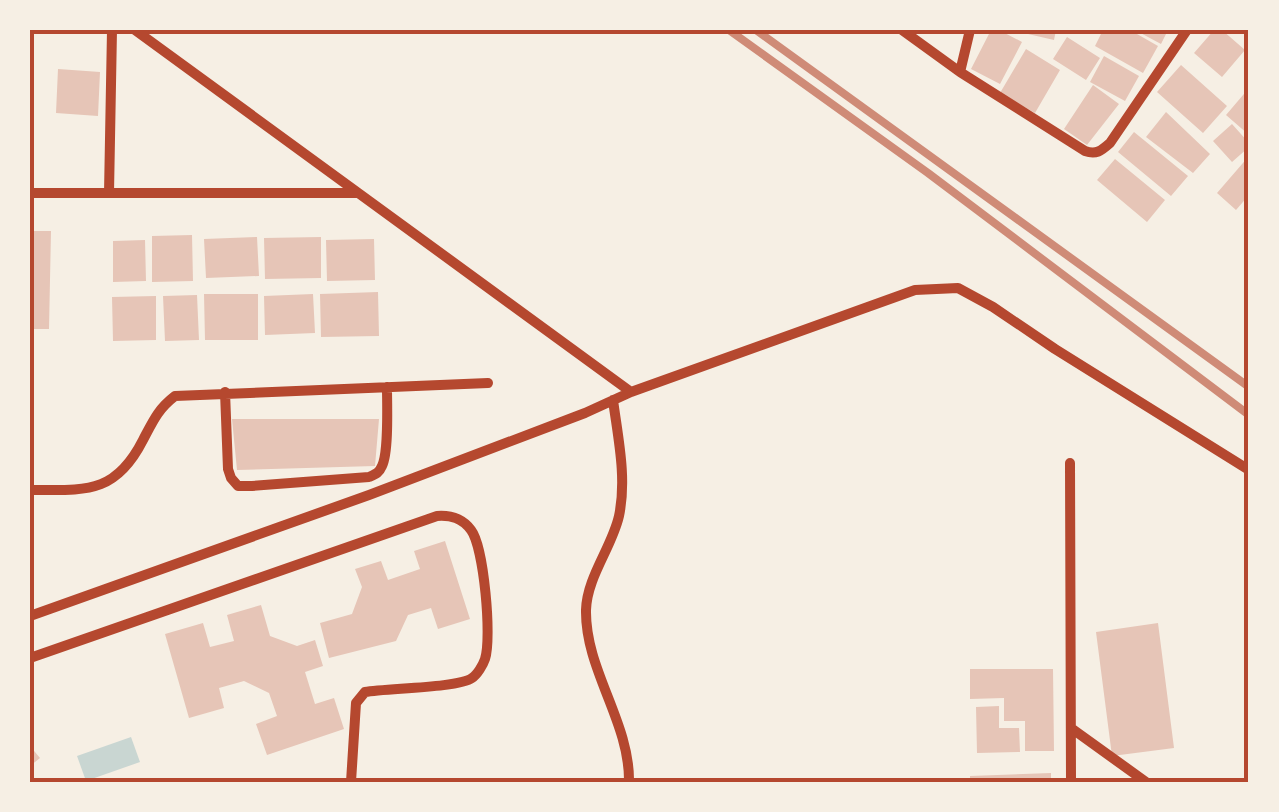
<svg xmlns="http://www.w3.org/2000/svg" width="1279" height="812" viewBox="0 0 1279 812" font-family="Inter,sans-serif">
<rect width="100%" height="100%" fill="#f6efe4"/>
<!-- water -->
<path fill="#c9d6d2" d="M131 737 140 762 86 781 77 756Z"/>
<!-- building -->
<path fill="#e6c5b7" d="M991 30H999L1022 42 1000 84 971 69Z
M1029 30H1056L1054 40 1028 34Z
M1103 30H1130L1158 46 1143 73 1095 46Z
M1135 30H1168L1161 44Z
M1214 30H1222L1245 50 1222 77 1194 53Z
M1067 37 1100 58 1086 80 1053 59Z
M1026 49 1060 70 1035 113 1000 93Z
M1104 56 1139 76 1125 101 1090 82Z
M1181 65 1227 106 1203 133 1157 92Z
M58 69 100 72 98 116 56 113Z
M1093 85 1119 104 1087 145 1064 129Z
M1249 88V135L1226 115Z
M1166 112 1210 154 1193 173 1146 137Z
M1232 124 1249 143V147L1232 162 1213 141Z
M1134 132 1188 176 1171 196 1118 152Z
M1249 156V195L1236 210 1217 193Z
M1115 159 1165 200 1147 222 1097 180Z
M30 231H51L49 329H30Z
M192 235 193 281 152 282V236Z
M257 237 259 276 206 278 204 239Z
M321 237V278L265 279 264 238Z
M374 239 375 280 327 281 326 240Z
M145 240 146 281 113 282V241Z
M378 292 379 336 321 337 320 294Z
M204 294H258V340H205Z
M313 294 315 333 265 335 264 296Z
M197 295 199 340 165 341 163 296Z
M156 296V340L113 341 112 297Z
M232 419H379L375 466 237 470Z
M445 541 470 619 438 629 431 608 408 615 396 641 329 658 320 623 352 614 362 587 355 569 381 561 388 580 420 569 414 551Z
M261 605 270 636 297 646 315 640 323 666 305 672 315 704 334 698 344 729 267 755 256 724 277 716 269 693 244 681 219 688 224 708 189 718 165 634 203 623 210 647 234 641 227 615Z
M1158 623 1174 748 1112 756 1096 632Z
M970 669H1053L1054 751H1025V721H1004V698L970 699Z
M999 706V728H1019L1020 752 977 753 976 707Z
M30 746 40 758 30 766Z
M1051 773V782H970V776Z"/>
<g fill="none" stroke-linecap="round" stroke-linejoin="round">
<!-- minor -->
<path stroke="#b5482f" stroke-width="10" d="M135 30 631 392
M902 30 960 72 1085 151C1096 155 1101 151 1110 143L1187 30
M960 72 970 30
M30 193H356
M109 193 112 30
M225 392 228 469 231 478 238 486H252L369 477C376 474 379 473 382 466 389 452 387 405 387 387
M613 400C618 438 627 478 619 516 612 547 587 577 586 610 585 670 630 722 629 782
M1070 463 1071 782
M30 490C85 490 115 495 143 440 153 421 158 409 175 396L488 383
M30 616 369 495 585 413 631 392 915 290 958 288 993 307 1055 349 1249 470
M30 658 437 516C451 515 462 518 471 530 484 547 492 638 485 659 483 665 477 675 472 678 458 688 387 688 365 692L356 703 351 782
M1071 728 1146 782"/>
<!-- rail -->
<path stroke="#cf8b77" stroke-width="8" d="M729 30 928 173 1249 415
M756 30 1249 387"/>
</g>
<!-- border -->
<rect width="1279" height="812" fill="none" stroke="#f6efe4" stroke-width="65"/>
<rect x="32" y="32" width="1214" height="748" fill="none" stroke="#b5482f" stroke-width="4"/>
</svg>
